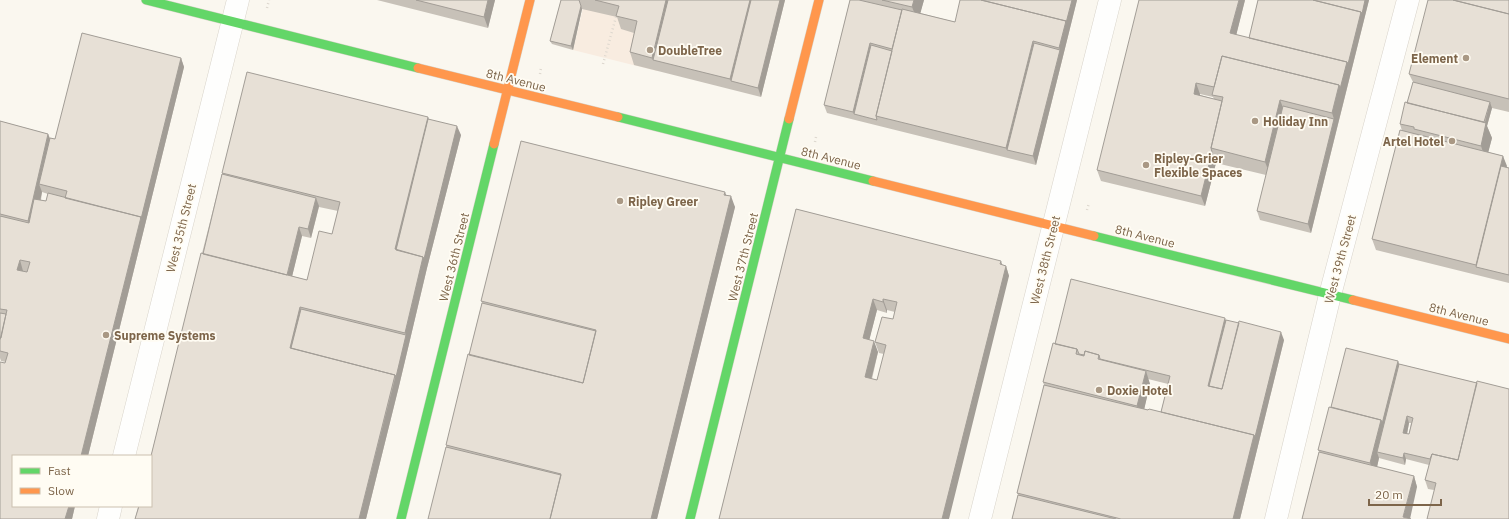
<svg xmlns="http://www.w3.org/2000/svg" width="1509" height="519" viewBox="0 0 1509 519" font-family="'IBM Plex Sans',sans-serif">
<rect width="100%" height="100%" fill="#faf7ef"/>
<!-- commercial -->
<path fill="#f8ece0" d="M585 0H674L657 71 573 50Z"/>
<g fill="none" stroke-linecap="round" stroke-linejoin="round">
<defs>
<path id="street" d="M124 456 238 0
M108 519 111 506
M980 519 1110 0
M1276 519 1330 295 1408 0"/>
<path id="fast" d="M146 0 418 68
M618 117 873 181
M1094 236 1353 300
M401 519 494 144
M690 519 789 119"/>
<path id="slow" d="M418 68 618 117
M789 119 819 0
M494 144 530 0
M873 181 1094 236
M1353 300 1509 339"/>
</defs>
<!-- street casing -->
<use href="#street" stroke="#d8d3ca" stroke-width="23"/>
<!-- fast casing -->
<use href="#fast" stroke="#d8d3c9" stroke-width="10"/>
<!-- slow casing -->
<use href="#slow" stroke="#d8d3c9" stroke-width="10"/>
<!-- path -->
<path stroke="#ddd7ce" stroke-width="2.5" stroke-dasharray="1 3" stroke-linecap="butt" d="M267 8 269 0
M603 64 616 17
M540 74 541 68
M815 142 816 137
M1087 210 1089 203"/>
<!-- street -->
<use href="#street" stroke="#fefefd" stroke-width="22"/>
<!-- fast -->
<use href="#fast" stroke="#63d668" stroke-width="9"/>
<!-- slow -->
<use href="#slow" stroke="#ff974d" stroke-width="9"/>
</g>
<!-- wall -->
<path fill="#c7c1b8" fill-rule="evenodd" d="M377 0H495L488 28Z
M561 0H785L761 97 634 65 630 52 634 33 621 29 617 17 582 9 573 50 552 44 550 41Z
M850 0H924L920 13 955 22 1077 0 1036 165 827 113 824 105Z
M1245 0 1236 35 1249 38 1258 0H1369L1311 233 1260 220 1257 211 1266 175 1216 163 1205 206 1101 181 1097 170ZM1200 94 1213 97 1214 99 1200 95Z
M1509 0V112L1492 108 1487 126 1492 138 1488 152 1503 156 1506 167 1509 168V283L1376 250 1372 239 1402 131 1400 124 1407 103 1413 82 1409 74Z
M181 58 184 67 88 456 13 506H75L72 519H0L6 362 1 361 0 358V121L48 134 50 138 55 139ZM42 192 48 194 46 201 41 200Z
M428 117V119L461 135 427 268 409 344 399 386 366 519H135L222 174V173ZM319 207 338 211 332 234 307 280 292 276 302 236 311 238Z
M727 195 735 207 657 519 446 447V445L469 355 482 303 481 301Z
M796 209 1006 266 1009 276 719 519ZM877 310 887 313V310L895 312 893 319 875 342 879 353 884 354 877 380 872 379 878 352 869 340Z
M1226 320 1284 340 1240 519H1012L1018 495 1017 493 1044 385 1043 382 1055 344ZM1148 379 1168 384 1161 412 1144 409 1150 384Z
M1398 361 1399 364 1477 383 1434 490 1428 489 1425 480 1429 465 1406 459 1405 465 1379 458 1377 467 1414 476 1417 487 1302 519 1319 452 1318 450ZM1409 423H1411L1409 434H1407Z"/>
<!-- shaded-wall -->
<path fill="#a29d96" d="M488 0H495L488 28 484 17Z
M666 0H674L653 60 652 58Z
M750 0H757L731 81 730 79Z
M780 0H785L761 97 758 88Z
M914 0H924L918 22 912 7Z
M1072 0H1077L1036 165 1033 156 1060 50 1059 48 1066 21Z
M1239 0H1245L1234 44 1230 33Z
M1365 0H1369L1337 128 1332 113 1339 85 1361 12Z
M581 6 582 9 573 50 571 46Z
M1033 41 1037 52 1007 150 1006 148Z
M870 43 873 52 854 114 853 112Z
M181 58 184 67 88 456H81L141 217Z
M1196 83 1200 94 1198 104 1194 94Z
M1280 100 1286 115 1271 177 1265 162Z
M1490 102 1492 108 1487 126 1492 138 1486 161 1481 146 1483 130Z
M428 117 432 127 401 253 395 249Z
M1334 119 1337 128 1311 233 1308 224Z
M457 126 461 135 427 268 409 344 399 386 366 519H359L406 335 405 333 423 257Z
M48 134 53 147 39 184 42 192 33 234 28 221Z
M1212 152 1216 163 1205 206 1201 196Z
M1503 156 1507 166 1481 268 1476 267V265Z
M725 192 729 202 731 196 735 207 657 519H651Z
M316 198 319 206 311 238 308 229Z
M299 227 302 236 290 285 287 276Z
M20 260 23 271 21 280 17 270Z
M1001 261 1004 270 1006 266 1009 276 949 519H942Z
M873 299 877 310 867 349 863 338Z
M883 299 887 310V313L883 302Z
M300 307 304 318 296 351 290 348Z
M1225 318 1228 326 1212 389 1208 386Z
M1281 332 1284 340 1240 519H1233L1254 435Z
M874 341 878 352 869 388 865 377Z
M1398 361 1401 370 1377 452 1379 458 1375 476 1370 463 1381 420Z
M1146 371 1150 384 1142 419 1137 406Z
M1407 416 1409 423 1406 439 1403 433Z
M1404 453 1406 459 1405 465 1403 458Z
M1414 476 1417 487 1410 519 1403 517Z
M69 506H75L72 519H65Z"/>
<!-- building -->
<path fill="#e7e0d6" stroke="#a29d96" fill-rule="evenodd" d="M416 0H488L484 17Z
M561 0H579L581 6 571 46 550 41Z
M595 0H666L652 58 630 52 637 21 616 16 619 6Z
M668 0H750L730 79 653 60Z
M751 0H780L758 88 731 81Z
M850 0H859L902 10 892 49 870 43 853 112 824 105Z
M882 0H914L912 7Z
M960 0H981L1066 21 1059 48 1033 41 1006 148 876 116 902 9 955 22Z
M981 0H1072L1066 23V21Z
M1139 0H1239L1230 33 1347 62 1340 89 1339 85 1222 56 1214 87 1196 83 1194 94 1222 101 1211 148 1212 152 1201 196 1097 170Z
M1258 0H1313L1361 12 1348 64 1347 62 1249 38Z
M1313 0H1365L1362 14 1361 12Z
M1428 0H1453L1509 14V99L1409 74Z
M1453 0H1509V14Z
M82 33 181 58 141 219V217L65 198 67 191 39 184 50 138 55 139Z
M1034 43 1060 50 1033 156 1007 150Z
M871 45 892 51 876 116 877 120 854 114Z
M1222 56 1339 85 1332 113 1280 100 1265 162 1211 148 1223 97 1212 95Z
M247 72 428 117 395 249 423 257 405 333 300 307 290 348 395 375 359 519H135L139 506H151V456L201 253 307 280 319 231 332 234 340 202 222 173Z
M1413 82 1490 102 1484 122 1407 103Z
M1405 102 1486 123 1481 146 1414 129V127L1400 124Z
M1283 106 1334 119 1308 224 1257 211Z
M428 119 457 126 424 259 423 257 396 250Z
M0 121 48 134 28 221 0 214Z
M1400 130 1503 156 1476 265 1372 239Z
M521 141 725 192 724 195 731 196 651 519H550L561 474 446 445 468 354 583 383 596 330 481 301Z
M1501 166 1509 168V275L1476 267Z
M222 174 316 198 308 229 299 227 287 275 203 254Z
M48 193 141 217 81 456H13V506H69L65 519H0V362L5 363 8 353 0 351V340L7 310 0 309V216L29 223 34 199 46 201ZM20 260 30 262 27 272 17 270Z
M796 209 1001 261 1000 264 1006 266 942 519H719ZM873 299 883 302V299L897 302 893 319 882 317 875 342 886 345 877 380 865 377 874 341 863 338Z
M1071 279 1225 318 1208 386 1222 389 1239 321 1281 332 1255 437 1254 435 1161 412 1170 376 1100 359 1099 355 1085 351 1084 355 1079 354 1077 349 1055 344Z
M482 303 596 331 583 383 469 355Z
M301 309 406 335 396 377 395 375 291 348Z
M0 313 6 314 1 338H0Z
M1226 320 1239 323 1222 389 1209 386Z
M1053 343 1077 349 1076 354 1084 356 1085 351 1099 355 1098 359 1146 371 1137 406 1043 382Z
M1346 348 1398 361 1382 424 1381 420 1331 407Z
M1399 364 1477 383 1458 460 1432 454 1430 459 1404 453 1403 458 1377 452ZM1407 416 1413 418 1409 434 1403 433Z
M1477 381 1509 389V519H1427L1436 483 1425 480 1432 454 1458 460Z
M1044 385 1148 410 1149 409 1254 435 1233 519H1121L1017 493Z
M1329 407 1381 420 1370 463 1318 450Z
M446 447 561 475 550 519H428Z
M1319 452 1414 476 1403 517 1411 519H1302Z
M1018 495 1116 519H1012Z"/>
<!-- markers -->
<g fill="#a99884" stroke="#fffcf3" stroke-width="1.5">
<circle cx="650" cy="50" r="4"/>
<circle cx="1466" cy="58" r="4"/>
<circle cx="1255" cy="121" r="4"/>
<circle cx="1452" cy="141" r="4"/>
<circle cx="1146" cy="165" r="4"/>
<circle cx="620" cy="201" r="4"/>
<circle cx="106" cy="335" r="4"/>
<circle cx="1099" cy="390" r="4"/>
</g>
<g text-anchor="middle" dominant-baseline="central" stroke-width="3.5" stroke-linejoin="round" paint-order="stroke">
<!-- poi labels -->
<g font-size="12" font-weight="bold" fill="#7d654a" stroke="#fffcf3" text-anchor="start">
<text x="658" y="50">DoubleTree</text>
<text x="1458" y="58" text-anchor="end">Element</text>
<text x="1263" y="121">Holiday Inn</text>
<text x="1444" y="141" text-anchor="end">Artel Hotel</text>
<text x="1154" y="158">Ripley-Grier<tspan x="1154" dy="14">Flexible Spaces</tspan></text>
<text x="628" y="201">Ripley Greer</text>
<text x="114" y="335">Supreme Systems</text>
<text x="1107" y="390">Doxie Hotel</text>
</g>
<!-- street labels -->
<g font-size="12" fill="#7d654a" stroke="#fffcf3">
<text transform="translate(516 80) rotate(14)">8th Avenue</text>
<text transform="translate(831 158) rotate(14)">8th Avenue</text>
<text transform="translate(181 228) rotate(-76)">West 35th Street</text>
<text transform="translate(1145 236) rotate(14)">8th Avenue</text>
<text transform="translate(454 257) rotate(-76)">West 36th Street</text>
<text transform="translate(743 257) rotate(-76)">West 37th Street</text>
<text transform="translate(1340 259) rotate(-75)">West 39th Street</text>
<text transform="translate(1045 260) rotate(-76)">West 38th Street</text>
<text transform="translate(1459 314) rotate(14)">8th Avenue</text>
</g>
</g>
<!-- legend -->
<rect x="12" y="455" width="140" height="52" fill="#fffcf3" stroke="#cbc0af"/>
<rect x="20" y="468" width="20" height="6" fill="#63d668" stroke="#cbc0af"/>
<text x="48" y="475" font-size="12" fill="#7d654a">Fast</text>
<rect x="20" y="488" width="20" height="6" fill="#ff974d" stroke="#cbc0af"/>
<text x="48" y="495" font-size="12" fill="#7d654a">Slow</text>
<!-- scale -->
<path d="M1369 499v6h72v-6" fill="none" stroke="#7d654a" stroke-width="2"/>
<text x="1375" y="499" font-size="12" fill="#7d654a" stroke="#fffcf3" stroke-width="3" paint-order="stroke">20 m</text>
</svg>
